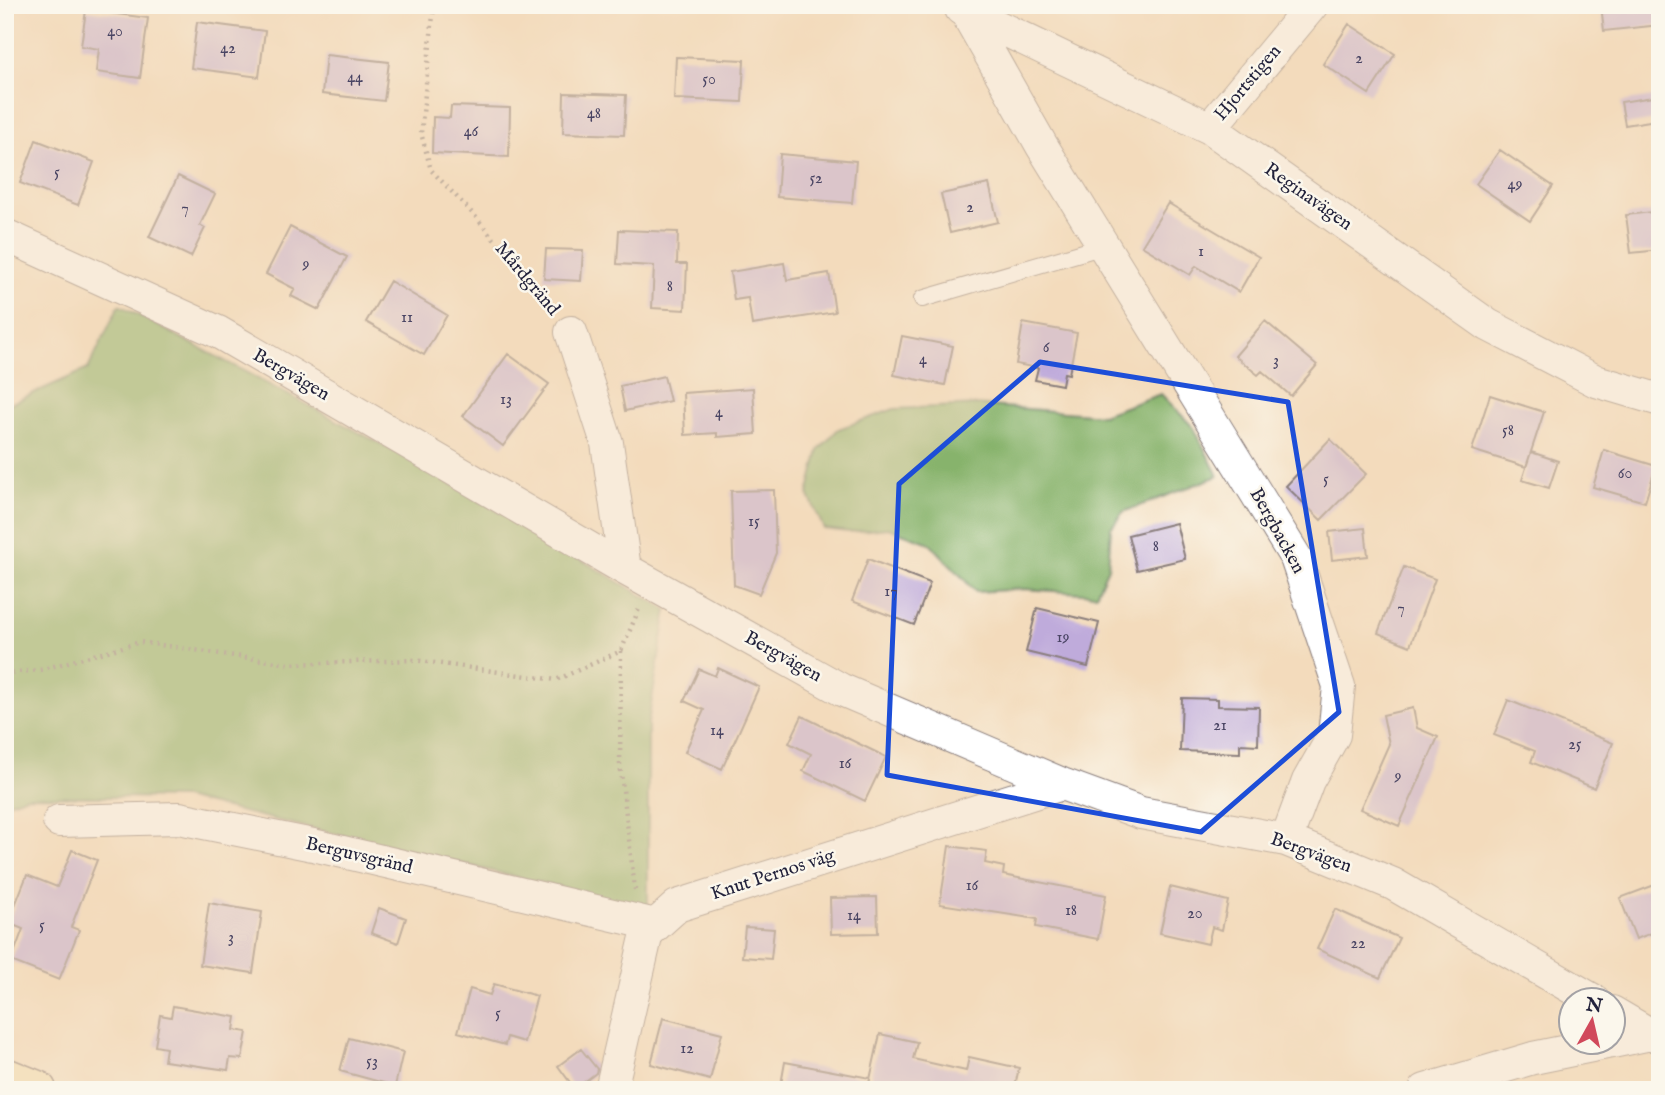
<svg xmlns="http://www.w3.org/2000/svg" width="1665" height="1095" viewBox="0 0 1665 1095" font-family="'IM FELL English',serif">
<rect width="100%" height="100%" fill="#fbf7ec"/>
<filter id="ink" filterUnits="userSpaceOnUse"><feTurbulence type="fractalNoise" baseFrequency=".0143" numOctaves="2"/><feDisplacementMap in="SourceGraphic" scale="14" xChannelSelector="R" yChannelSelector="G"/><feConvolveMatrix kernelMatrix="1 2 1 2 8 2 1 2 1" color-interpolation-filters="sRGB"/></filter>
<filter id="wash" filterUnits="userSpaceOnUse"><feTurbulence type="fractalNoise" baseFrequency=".00686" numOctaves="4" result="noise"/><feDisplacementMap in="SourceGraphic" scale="28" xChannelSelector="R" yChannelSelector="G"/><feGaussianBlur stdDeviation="1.57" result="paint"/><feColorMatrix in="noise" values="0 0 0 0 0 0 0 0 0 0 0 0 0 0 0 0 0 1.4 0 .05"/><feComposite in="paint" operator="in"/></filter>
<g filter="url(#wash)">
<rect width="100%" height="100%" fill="#f3dbbc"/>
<!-- forest -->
<path fill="#87b36c" stroke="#546a54" stroke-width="2" d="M119 305 400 454 667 610 648 723V908L183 798 27 796 5 804V406L88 369Z
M1161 394 1194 428 1218 476 1123 512 1111 528 1108 568 1096 594 1024 589 976 592 930 543 888 528 849 532 824 529 808 494 819 450 838 429 894 409 977 405 1102 415Z"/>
<g id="blocks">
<!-- building -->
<path fill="#bfabdb" d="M1601 5H1660V25L1604 31Z
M86 10 148 18 140 78 96 72 99 49 81 46Z
M197 22 265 31 259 77 191 68Z
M1349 24 1395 54 1369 94 1323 64Z
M326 55 389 62 384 101 322 94Z
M676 57 744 60 742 102 674 99Z
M564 93 626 95 624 135 563 133Z
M1653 97 1656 120 1625 125 1621 102Z
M451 106 510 108 509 157 432 153 433 117 450 118Z
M36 140 94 162 78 205 20 183Z
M1500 150 1553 186 1530 221 1476 184Z
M780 154 856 161 852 203 777 197Z
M178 176 215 194 200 225 205 228 191 257 149 237Z
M989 184 998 222 950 233 941 194Z
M1168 203 1259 257 1239 292 1196 266 1190 275 1142 246Z
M1660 211V250L1631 253 1626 215Z
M290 227 347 257 319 310 291 296 295 289 266 274Z
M619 230 678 232 677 264H687L685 310 652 308 654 266 617 264Z
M546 249 583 250 581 281 544 279Z
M784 263 787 280 829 273 835 312 752 325 748 298 734 300 730 272Z
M390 281 447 315 424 355 366 322Z
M1265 321 1317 365 1291 396 1262 371 1258 375 1235 356Z
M1023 323 1077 333 1069 374 1064 373 1062 385 1035 380 1038 368 1016 364Z
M902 336 953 346 945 385 894 375Z
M508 354 549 384 503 446 463 416Z
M664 376 670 401 625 411 620 386Z
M753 388 756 434 717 437V433L685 435 683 393Z
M1490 395 1544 412 1526 467 1472 450Z
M1330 439 1366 474 1321 520 1286 486Z
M1604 450 1656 466 1645 502 1593 487Z
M1531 452 1558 461 1549 488 1522 480Z
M774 490 776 553 759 594 734 585 731 491Z
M1176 523 1185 559 1137 570 1128 535Z
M1365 528 1368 556 1332 560 1329 532Z
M868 559 930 583 914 625 852 601Z
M1404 567 1435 579 1410 646 1378 633Z
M1037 608 1099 623 1088 667 1026 652Z
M718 668 759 687 722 769 685 752 704 710 684 701 699 669 715 676Z
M1182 698 1218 699V706L1259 707 1258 745 1240 744V753L1180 751Z
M1508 700 1613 743 1594 788 1531 762 1535 751 1494 735Z
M1413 708 1417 728 1438 737 1399 826 1360 809 1389 744 1383 715Z
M802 716 886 757 865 801 803 771 811 754 789 743Z
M949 846 987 851 985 863 1004 867 1003 875 1106 895 1098 939 1036 927 1037 919 940 904Z
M72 850 97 860 71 927 79 930 59 980 11 961 23 929 8 923 27 875 57 887Z
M1660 883V930L1636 939 1620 898Z
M1170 887 1228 901 1222 930 1212 927 1208 944 1160 933Z
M877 897 878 933 831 934 830 898Z
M209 903 262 912 253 973 200 965Z
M379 908 406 918 398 943 371 933Z
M1335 909 1399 938 1380 978 1317 949Z
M745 927 774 929 771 959 742 957Z
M494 984 537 996 524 1042 507 1037 505 1045 458 1032 470 989 490 995Z
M173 1006 236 1017 234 1030 247 1032 242 1059 230 1058 228 1070 164 1061 166 1048 155 1046 160 1015 171 1017Z
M663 1018 722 1033 710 1080 651 1064Z
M880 1034 917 1042 913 1059 966 1071 969 1057 1019 1068 1014 1090H780L785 1062 870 1078 869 1084Z
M349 1038 403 1052 395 1086 340 1071Z
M581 1049 597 1069 596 1073 575 1089 558 1066Z"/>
</g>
</g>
<g filter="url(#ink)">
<use href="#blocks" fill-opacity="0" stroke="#8a7e7c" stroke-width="2"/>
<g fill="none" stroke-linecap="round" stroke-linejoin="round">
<defs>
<path id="lane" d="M922 299 1104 246"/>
<path id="street" d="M962 5 1042 146 1296 558 1339 686 1334 735 1308 781 1286 840
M961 9 1210 128 1488 325 1596 381 1660 400
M1210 128 1312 5
M5 235 218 332 625 569 842 690 1062 784 1141 813 1286 840 1393 884 1593 1000
M571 332 607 443 625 569
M59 821 179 818 313 845 656 925
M1612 1012 1651 1035
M1612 1042 1660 1032
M611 1090 647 933 677 906 1062 784
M1425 1090 1533 1058 1611 1042"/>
<path id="secondary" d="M5 1077 37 1090"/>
</defs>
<!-- lane casing -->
<use href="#lane" stroke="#8a7e7c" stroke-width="18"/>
<!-- street casing -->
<use href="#street" stroke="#8a7e7c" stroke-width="34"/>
<!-- secondary casing -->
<use href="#secondary" stroke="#8a7e7c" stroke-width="41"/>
<!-- path -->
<path stroke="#8a7e7c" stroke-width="4.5" stroke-dasharray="2 5" stroke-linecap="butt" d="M434 5 421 133 431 170 475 216 552 310
M621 651 620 764 635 890
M5 673 40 670 140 642 289 664 414 660 556 680 621 651 639 609"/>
<!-- lane -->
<use href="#lane" stroke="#fff" stroke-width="16"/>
<!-- street -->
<use href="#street" stroke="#fff" stroke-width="32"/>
<!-- secondary -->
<use href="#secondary" stroke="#f7e9c3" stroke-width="38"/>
</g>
</g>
<!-- marked area -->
<path d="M0 0H1665V1095H0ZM1040 362 1288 402 1339 712 1201 832 887 775 899 484Z" fill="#f3dbbc" fill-opacity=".55" fill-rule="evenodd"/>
<path fill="none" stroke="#1d4ed8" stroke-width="5" stroke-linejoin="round" d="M1040 362 1288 402 1339 712 1201 832 887 775 899 484Z"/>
<g text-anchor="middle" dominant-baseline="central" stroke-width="5" stroke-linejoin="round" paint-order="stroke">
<!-- number labels -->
<g font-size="16" fill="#494463">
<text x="115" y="32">40</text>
<text x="228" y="49">42</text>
<text x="1359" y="59">2</text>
<text x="355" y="78">44</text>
<text x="709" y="80">50</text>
<text x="594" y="114">48</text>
<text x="471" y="132">46</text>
<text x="57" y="173">5</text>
<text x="816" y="179">52</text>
<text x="1515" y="185">49</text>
<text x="970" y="208">2</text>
<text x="185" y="209">7</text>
<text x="1201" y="252">1</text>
<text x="306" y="265">9</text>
<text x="670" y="287">8</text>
<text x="407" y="318">11</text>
<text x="1046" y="348">6</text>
<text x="923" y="360">4</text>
<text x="1276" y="361">3</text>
<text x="506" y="400">13</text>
<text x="719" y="413">4</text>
<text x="1508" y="431">58</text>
<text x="1625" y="474">60</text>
<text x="1326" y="480">5</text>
<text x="754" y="522">15</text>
<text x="1156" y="547">8</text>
<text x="891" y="592">17</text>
<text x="1401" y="609">7</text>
<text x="1063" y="638">19</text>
<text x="1220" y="726">21</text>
<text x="717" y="731">14</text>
<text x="1575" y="745">25</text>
<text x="845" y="764">16</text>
<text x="1398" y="777">9</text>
<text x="972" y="886">16</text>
<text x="1071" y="911">18</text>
<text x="1195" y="914">20</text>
<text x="854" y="916">14</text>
<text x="42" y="926">5</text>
<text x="231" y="938">3</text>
<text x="1358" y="944">22</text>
<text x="498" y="1014">5</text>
<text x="687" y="1049">12</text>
<text x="372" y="1062">53</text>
</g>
<!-- street labels -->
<g font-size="19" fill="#22223b" stroke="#fbf7ec">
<text transform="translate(1248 83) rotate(-50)">Hjortstigen</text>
<text transform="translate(1308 197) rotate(35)">Reginavägen</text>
<text transform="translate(527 279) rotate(50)">Mårdgränd</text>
<text transform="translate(291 375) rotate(30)">Bergvägen</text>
<text transform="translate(1277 531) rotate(61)">Bergbacken</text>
<text transform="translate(783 657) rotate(29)">Bergvägen</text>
<text transform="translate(1311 853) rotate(20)">Bergvägen</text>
<text transform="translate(359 856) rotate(13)">Berguvsgränd</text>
<text transform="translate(773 875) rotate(-18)">Knut Pernos väg</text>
</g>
</g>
<!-- margin -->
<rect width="1665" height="1095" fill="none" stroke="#fbf7ec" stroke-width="28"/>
<!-- north arrow -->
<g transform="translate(1592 1021) rotate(8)"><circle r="33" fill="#fbf7ec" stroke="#a4a2a5" stroke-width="2"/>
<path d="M0-5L12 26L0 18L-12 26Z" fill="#d1495b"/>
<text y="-10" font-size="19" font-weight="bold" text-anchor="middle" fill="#22223b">N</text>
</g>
</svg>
